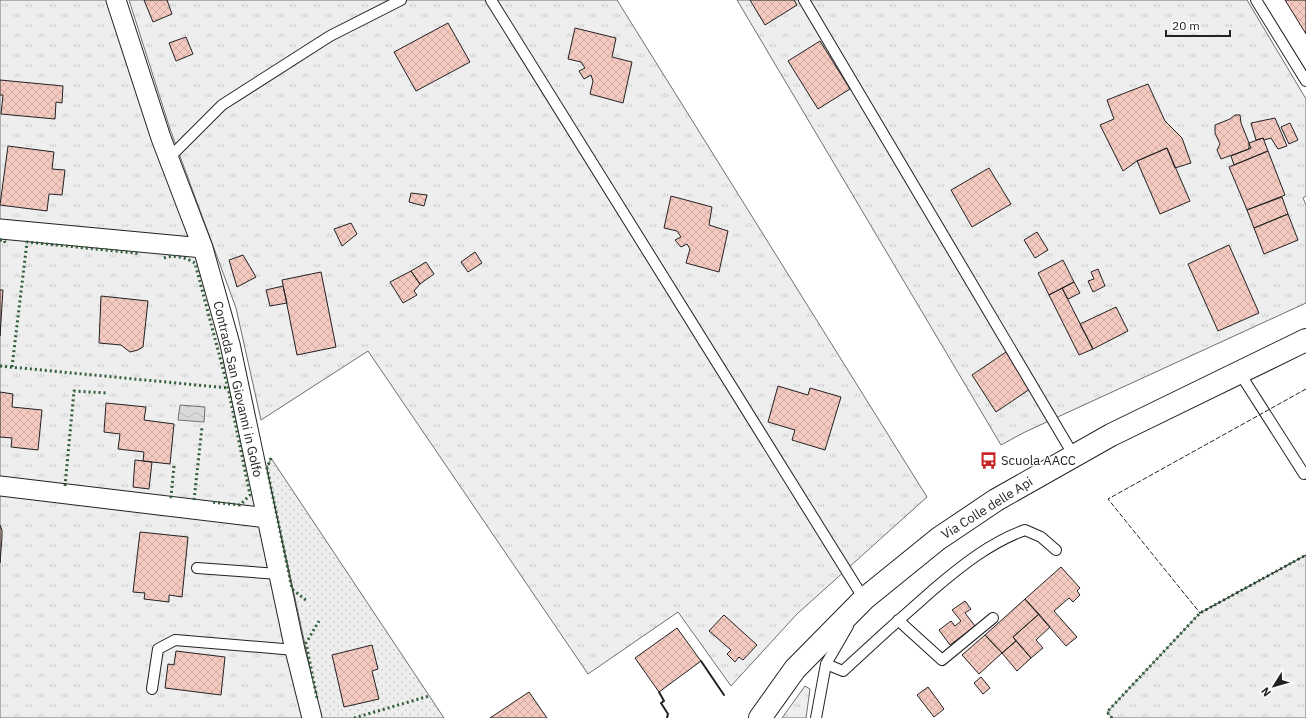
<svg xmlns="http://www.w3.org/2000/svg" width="1306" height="718" viewBox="0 0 1306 718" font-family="'IBM Plex Sans',sans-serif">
<defs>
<pattern id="grass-tufts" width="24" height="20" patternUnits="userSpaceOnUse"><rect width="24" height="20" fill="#eee"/><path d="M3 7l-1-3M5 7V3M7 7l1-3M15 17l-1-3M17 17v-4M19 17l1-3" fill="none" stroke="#ccc"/></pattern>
<pattern id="garden-dots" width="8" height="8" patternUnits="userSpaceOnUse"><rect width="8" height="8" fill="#eee"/><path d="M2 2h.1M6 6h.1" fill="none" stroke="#ccc" stroke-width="1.8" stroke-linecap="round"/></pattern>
<pattern id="water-waves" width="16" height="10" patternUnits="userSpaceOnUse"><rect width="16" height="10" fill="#d9d9d9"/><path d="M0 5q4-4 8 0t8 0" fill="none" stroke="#bababa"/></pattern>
<pattern id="building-cross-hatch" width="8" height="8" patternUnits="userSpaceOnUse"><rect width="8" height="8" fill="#f3c9c0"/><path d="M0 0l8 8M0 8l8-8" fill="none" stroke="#d0aca5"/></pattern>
</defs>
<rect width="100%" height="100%" fill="#fff"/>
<!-- grass -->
<path fill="url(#grass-tufts)" stroke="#6f6f6f" d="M0 0H113L200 252 308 718H0Z
M129 0H617L927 497 797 614 731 686 678 612 588 674 368 351 261 420 236 308 170 129Z
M737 0H1247L1306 99V196L1303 198 1306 205V303L1025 432 1001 445Z
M1306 555V718H1112L1107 712 1200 613Z
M805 686 810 689 806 718H782Z"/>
<!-- garden -->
<path fill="url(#garden-dots)" stroke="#6f6f6f" d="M271 458 444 718H320C304 634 284 552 267 468Z"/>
<!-- water -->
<path fill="url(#water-waves)" stroke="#6f6f6f" d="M180 405 205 407 204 422 178 420Z"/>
<!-- building -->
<path fill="url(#building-cross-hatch)" stroke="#222" d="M144 0H167L172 14 153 22Z
M750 0H794L797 5 765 25Z
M1285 0H1306V34Z
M448 23 470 62 416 91 394 52Z
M575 28 616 38 612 57 632 62 623 103 590 94 593 81 591 75 584 79 579 71 585 68 581 62 568 59Z
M186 37 193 54 176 61 169 43Z
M820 41 850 89 818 109 788 61Z
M0 80 63 86 62 103 56 102 55 119 1 114 3 95H0Z
M1148 84 1165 121 1182 138 1191 163 1175 168 1167 148 1137 161 1123 171 1100 125 1114 119 1107 100Z
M1235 115H1240L1241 123 1249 143V149L1221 159 1217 150 1220 144 1215 133V125L1230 119Z
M1275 118 1287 146 1278 149 1271 138 1264 140 1263 138 1256 140 1251 123Z
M1290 123 1298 140 1289 144 1281 127Z
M1263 138 1268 151 1234 165 1231 156 1251 148 1249 143Z
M8 146 54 152 52 169 65 170 62 195 49 194 47 211 0 205Z
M1167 148 1190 201 1160 214 1137 161Z
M1268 151 1285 195 1247 210 1229 167Z
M989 168 1011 204 972 227 951 190Z
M411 193 427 195 424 206 409 202Z
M671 196 712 207 709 225 728 231 719 272 686 263 690 249 687 244 681 247 675 240 681 237 677 231 664 228Z
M1282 197 1288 214 1254 228 1247 210Z
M1288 214 1298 240 1264 254 1254 228Z
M351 223 357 234 342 246 334 229Z
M1037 232 1048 250 1035 258 1024 240Z
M1229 245 1259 313 1218 331 1188 264Z
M475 252 482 263 468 272 461 262Z
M243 255 256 277 237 287 229 260Z
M1063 260 1074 282 1049 295 1038 273Z
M426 262 434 274 420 284 411 271Z
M1098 269 1105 286 1093 292 1088 281 1094 279 1091 272Z
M411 271 420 284 414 291 417 295 403 303 390 282Z
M321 272 336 347 297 355 282 280Z
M1074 282 1080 293 1068 299 1062 288Z
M283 286 287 303 270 306 266 290Z
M1062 288 1093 349 1079 355 1049 295Z
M0 290H3L0 336Z
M101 296 148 301 143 347 138 350 130 352 121 345 99 343Z
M1116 307 1128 331 1093 349 1080 324Z
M1006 352 1030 389 996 412 972 375Z
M778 386 808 395 810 388 841 397 825 450 792 440 795 430 768 422Z
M0 392 13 394 12 407 42 410 38 450 11 447 12 438 0 437Z
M106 403 146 407 144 420 174 424 170 464 143 461 144 452 118 449 120 434 104 432Z
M135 460 152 462 149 489 133 487Z
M0 525 2 530V537L0 563Z
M140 532 188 537 182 597 169 595V602L144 599 145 593 133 592Z
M1061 567 1080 588 1077 591 1080 595 1073 602 1069 598 1054 611 1077 637 1066 646 1025 599Z
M1025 599 1039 614 1013 637 1016 641 1002 653 985 635Z
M965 601 971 609 965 613 975 626 950 645 939 630 951 621 955 626 961 621 952 610Z
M1039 614 1050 627 1036 640 1043 648 1031 658 1013 637Z
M724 615 757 645 743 660 739 657 735 662 727 654 731 650 709 631Z
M677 628 701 661 659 692 635 658Z
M985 635 1002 653 979 674 962 655Z
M1016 641 1031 658 1017 671 1002 653Z
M372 645 378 669 372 671 379 699 344 707 332 655Z
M176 651 225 657 221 695 165 688 168 664 174 665Z
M981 677 990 688 983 694 974 683Z
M928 687 944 709 934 717 917 695Z
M529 692 547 718H490Z"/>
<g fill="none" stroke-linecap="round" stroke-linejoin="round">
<defs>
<path id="lane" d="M491 0 864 599 862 601
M804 0 1074 456
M1256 0 1306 81
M169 158 222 105 330 36 401 0
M1239 372 1304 474
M197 568 279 574
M898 620 942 660 993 618
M826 664 843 671C873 643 903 616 934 589 961 566 991 542 1025 530L1041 537 1056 550
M152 689 158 649 175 640 295 650
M816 718 826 664 848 626"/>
<path id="street" d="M116 0 161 138 203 248 230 344 295 650 312 718
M0 229 203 248
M0 486 267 518"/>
<path id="secondary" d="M760 718 795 669 864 599 938 539 996 500 1111 435 1306 340"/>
</defs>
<!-- lane casing -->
<use href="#lane" stroke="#222" stroke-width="12"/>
<!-- street casing -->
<use href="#street" stroke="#222" stroke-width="21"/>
<!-- secondary casing -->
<use href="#secondary" stroke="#222" stroke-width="24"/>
<!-- lane -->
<use href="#lane" stroke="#fff" stroke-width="10"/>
<!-- street -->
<use href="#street" stroke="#fff" stroke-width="19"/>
<!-- secondary -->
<use href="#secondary" stroke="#fff" stroke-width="22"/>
<!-- hedge -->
<path stroke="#2f5e38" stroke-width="3" stroke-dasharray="2 3" stroke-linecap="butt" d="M0 240H4L6 245
M164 258C174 254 187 258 195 263L228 388 250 495 240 505 211 502
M0 366 228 388
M12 367 27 242 136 253 139 256
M271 458 267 468 292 589 307 601
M174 466 171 497 174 498
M65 486 74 391 107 393
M194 500 202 427
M317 698 306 643 319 621
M354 718 429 696
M1112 718 1107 712 1200 613 1306 555"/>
<!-- fence -->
<path stroke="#222" stroke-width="1" stroke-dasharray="5 2" stroke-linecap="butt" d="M1306 389 1108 499 1200 613 1306 555"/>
<!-- wall -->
<path stroke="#222" stroke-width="2" d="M701 661 724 695
M659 692 664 701 661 703 668 714 667 718"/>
</g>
<!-- icons -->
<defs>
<symbol id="bus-bare" viewBox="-9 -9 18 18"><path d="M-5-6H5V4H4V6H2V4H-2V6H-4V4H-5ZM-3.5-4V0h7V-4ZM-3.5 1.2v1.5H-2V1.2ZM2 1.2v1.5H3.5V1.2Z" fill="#c62828" stroke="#fff" stroke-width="2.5" paint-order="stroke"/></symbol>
</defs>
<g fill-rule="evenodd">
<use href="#bus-bare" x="976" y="448" width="25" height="25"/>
</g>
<g text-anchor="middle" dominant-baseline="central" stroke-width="3" stroke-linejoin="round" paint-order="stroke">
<!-- street labels -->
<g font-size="13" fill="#222" stroke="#fff">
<text transform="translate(238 389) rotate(77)">Contrada San Giovanni in Golfo</text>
<text transform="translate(987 508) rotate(-32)">Via Colle delle Api</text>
</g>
<!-- poi labels -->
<g font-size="13" fill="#222" stroke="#fff" text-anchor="start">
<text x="1001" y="460">Scuola AACC</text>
</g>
</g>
<!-- north arrow -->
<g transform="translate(1274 686) rotate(233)" stroke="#ffffff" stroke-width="3" paint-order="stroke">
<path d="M0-3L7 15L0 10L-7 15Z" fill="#222222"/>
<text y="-6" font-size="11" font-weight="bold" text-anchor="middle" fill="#222222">N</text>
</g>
<!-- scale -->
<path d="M1166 30v6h64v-6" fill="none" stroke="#222222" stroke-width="2"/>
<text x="1172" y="30" font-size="12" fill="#222222" stroke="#ffffff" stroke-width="3" paint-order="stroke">20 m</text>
</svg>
